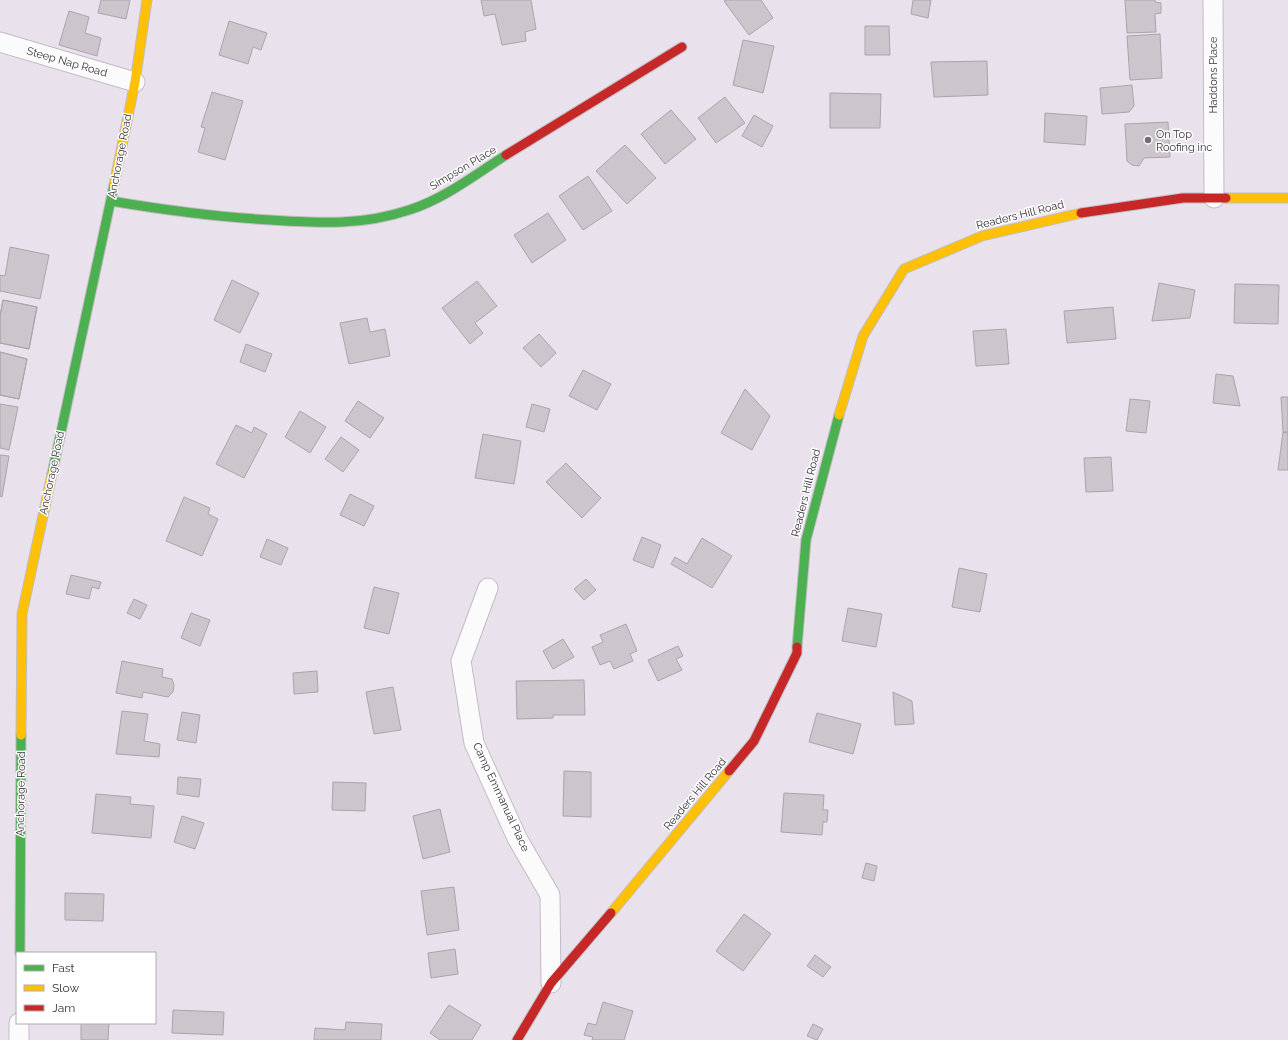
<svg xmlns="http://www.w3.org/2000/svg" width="1288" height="1040" viewBox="0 0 1288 1040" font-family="Raleway,sans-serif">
<rect width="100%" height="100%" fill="#e9e2ec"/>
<!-- building -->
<path fill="#ccc5cc" stroke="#aaa4ab" d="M101 0H130L126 19 98 13Z
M481 0H531L536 29 525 32 526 41 502 45 495 14 484 16Z
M726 0H761L773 18 749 35 724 1Z
M913 0H931L928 18 911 14Z
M1125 0H1155V2L1161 3V13L1155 14 1156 32 1127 33Z
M69 11 89 17 85 33 101 38 97 56 59 45Z
M229 21 267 33 261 50 253 47 248 64 219 55Z
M865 26H889L890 55H865Z
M1160 34 1162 78 1130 80 1127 36Z
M743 40 774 46 763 93 733 85Z
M987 61 988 95 934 97 931 62Z
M1132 85 1134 106 1129 112 1102 114 1100 88Z
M212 92 243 101 225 160 198 152 205 128 201 127Z
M830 93 881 94 880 128H830Z
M725 97 745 123 716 143 698 118Z
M671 110 696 139 665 164 641 134Z
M1045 113 1087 116 1085 145 1044 142Z
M754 115 773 126 762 147 742 136Z
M1168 122 1170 157 1144 158 1139 166 1132 165 1127 161 1125 124Z
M625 145 656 178 627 204 596 171Z
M588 176 612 211 583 230 559 196Z
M548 213 566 240 532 263 514 235Z
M10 247 49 255 40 299 0 291V275L5 276Z
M232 280 259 293 240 333 214 320Z
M477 281 497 306 475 323 483 333 470 344 442 308Z
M1159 283 1195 290 1190 318 1152 321Z
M1235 284 1279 285 1278 324 1234 323Z
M3 300 37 307 29 349 0 343V316Z
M3 300 37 307 29 349 0 343V316Z
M1113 307 1116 339 1067 343 1064 311Z
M367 318 370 332 385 329 390 356 349 364 340 323Z
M1006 329 1009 364 976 366 973 331Z
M539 334 556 353 541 367 523 348Z
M246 344 272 354 265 372 240 362Z
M0 352 27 359 19 399 0 395Z
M0 352 27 359 19 399 0 395Z
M583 370 611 384 597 410 569 396Z
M1216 374 1233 376 1240 406 1213 403Z
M745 389 770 416 752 450 721 433Z
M1281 397H1288V432H1283Z
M1130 399 1150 401 1146 433 1126 431Z
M358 401 384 418 370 438 345 421Z
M0 404 18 407 9 450 0 448Z
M532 404 550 409 544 432 526 427Z
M300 411 326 427 310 453 285 437Z
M236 425 252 433 254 427 267 434 244 478 216 464Z
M1283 432 1288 433V470H1278Z
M483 434 521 441 514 484 475 478Z
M341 437 359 450 343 472 325 459Z
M0 455 9 456 2 497 0 496Z
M1111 457 1113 491 1086 492 1084 458Z
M566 463 601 498 582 518 546 482Z
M350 494 374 506 364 526 340 515Z
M184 497 210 508 208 514 218 519 202 556 166 541Z
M642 537 661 545 653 568 633 560Z
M702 538 732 556 712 588 671 564 675 557 687 564Z
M267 539 288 548 281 565 260 557Z
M959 568 987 574 980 612 952 607Z
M71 575 101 582 99 589 92 587 89 599 66 594Z
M586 579 596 590 584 600 574 589Z
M374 587 399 593 389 634 364 628Z
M134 599 147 605 140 619 127 613Z
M848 608 882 614 876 647 842 641Z
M191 613 210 620 200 646 181 638Z
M626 624 637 651 630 654 633 661 614 669 610 661 600 665 592 647 603 642 600 635Z
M563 639 574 657 553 669 543 651Z
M678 646 683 656 676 659 682 670 658 681 648 660Z
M122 661 163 669 162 677 172 679 174 685 173 692 168 697 143 692 142 698 116 693Z
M317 671 318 692 294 694 293 673Z
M584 680 585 715H553V718L517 719 516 681Z
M393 687 401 730 374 734 366 692Z
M893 692 912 701 914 724 895 725Z
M122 711 148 714 144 741 160 744 159 757 116 754Z
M182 712 200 715 196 743 177 740Z
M817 713 861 724 853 754 809 742Z
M564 771 591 772V817L563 816Z
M178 777 201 779 199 797 177 794Z
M333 782 366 783 365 811 332 810Z
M784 793 824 795 823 810H828L827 822H823L822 835 781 832Z
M96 794 131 797 130 804 154 806 151 838 92 833Z
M440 809 450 852 423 859 413 816Z
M182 816 204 823 195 849 174 842Z
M866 863 877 866 874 881 862 878Z
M454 887 459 930 427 935 421 891Z
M65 893 104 894 103 921 65 920Z
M744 914 771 934 743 971 716 951Z
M455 949 458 974 431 978 428 953Z
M815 955 831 967 823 977 807 966Z
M603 1002 633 1011 624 1040H592L593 1037 584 1035 588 1023 596 1025Z
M449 1005 481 1025 472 1040H440L430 1033Z
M173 1010 224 1012 223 1035 172 1033Z
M346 1022 382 1024 381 1040H314L315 1028 345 1030Z
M81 1023H109L108 1040H81Z
M813 1024 823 1029 817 1040 807 1036Z"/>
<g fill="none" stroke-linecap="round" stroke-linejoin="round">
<defs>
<path id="street" d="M1213 0 1214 198
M0 42 135 82
M488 588 461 661 474 743 517 838 550 895 551 983
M19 1040V1023"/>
<path id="fast" d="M111 201C164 210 217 217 271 220 320 223 361 226 409 210 444 199 475 175 506 155
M52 474 114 185
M797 647 806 540 839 415
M20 953 21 735"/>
<path id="slow" d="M114 185 135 82 147 0
M1226 198H1288
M839 415 863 336 904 269 982 236 1081 213
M21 735 22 614 52 474
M611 913 729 771"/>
<path id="jam" d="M506 155 682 47
M1081 213 1183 198H1226
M729 771 754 741 797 653V647
M517 1040 551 983 611 913"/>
</defs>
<!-- street casing -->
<use href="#street" stroke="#c1bcc4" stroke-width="21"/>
<!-- fast casing -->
<use href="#fast" stroke="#c1bcc4" stroke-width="11"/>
<!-- slow casing -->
<use href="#slow" stroke="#c1bcc4" stroke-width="11"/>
<!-- jam casing -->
<use href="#jam" stroke="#c1bcc4" stroke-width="11"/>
<!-- street -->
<use href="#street" stroke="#fcfbfc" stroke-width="19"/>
<!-- fast -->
<use href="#fast" stroke="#4caf50" stroke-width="9"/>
<!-- slow -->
<use href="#slow" stroke="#ffc107" stroke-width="9"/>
<!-- jam -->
<use href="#jam" stroke="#c62828" stroke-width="9"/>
</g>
<!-- markers -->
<circle fill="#736e76" stroke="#fff" stroke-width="1.5" cx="1148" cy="140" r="4"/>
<g text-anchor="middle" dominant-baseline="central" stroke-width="3" stroke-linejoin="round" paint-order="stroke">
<!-- street labels -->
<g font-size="11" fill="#342f36" stroke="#fff">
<text transform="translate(67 62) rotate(16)">Steep Nap Road</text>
<text transform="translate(1213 75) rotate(-90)">Haddons Place</text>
<text transform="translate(120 156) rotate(-79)">Anchorage Road</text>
<text transform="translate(463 168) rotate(-31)">Simpson Place</text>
<text transform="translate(1020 215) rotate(-14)">Readers Hill Road</text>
<text transform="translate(52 473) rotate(-78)">Anchorage Road</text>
<text transform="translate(806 493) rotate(-76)">Readers Hill Road</text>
<text transform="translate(21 794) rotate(-89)">Anchorage Road</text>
<text transform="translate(695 794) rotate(-50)">Readers Hill Road</text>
<text transform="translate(501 797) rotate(65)">Camp Emmanual Place</text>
</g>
<!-- poi labels -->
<g font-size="11" fill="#342f36" stroke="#fff" text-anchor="start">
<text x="1156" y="134">On Top<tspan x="1156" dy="13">Roofing inc</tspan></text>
</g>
</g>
<!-- legend -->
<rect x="16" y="952" width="140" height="72" fill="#ffffff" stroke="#aeacaf"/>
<rect x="24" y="965" width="20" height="6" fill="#4caf50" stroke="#aeacaf"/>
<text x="52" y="972" font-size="12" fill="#342f36">Fast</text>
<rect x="24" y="985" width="20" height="6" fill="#ffc107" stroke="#aeacaf"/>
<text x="52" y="992" font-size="12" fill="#342f36">Slow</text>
<rect x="24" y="1005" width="20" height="6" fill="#c62828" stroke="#aeacaf"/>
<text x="52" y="1012" font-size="12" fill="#342f36">Jam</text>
</svg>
